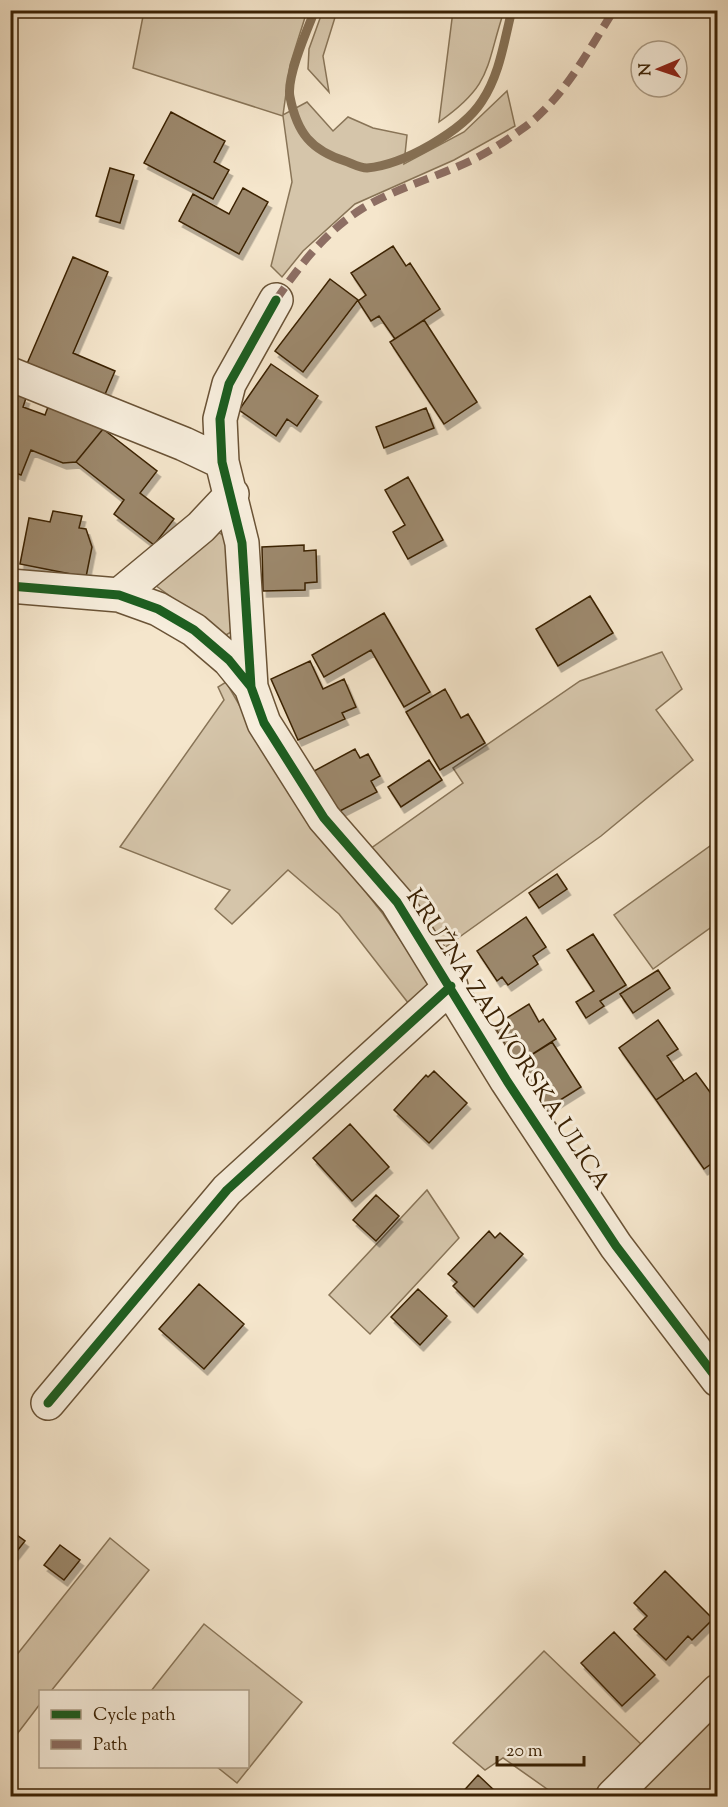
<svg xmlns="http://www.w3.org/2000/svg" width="728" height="1807" viewBox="0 0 728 1807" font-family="'Sorts Mill Goudy',serif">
<defs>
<filter id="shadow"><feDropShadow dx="3.5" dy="6" stdDeviation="0" flood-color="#0004"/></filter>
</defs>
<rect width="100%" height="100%" fill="#f5e6cc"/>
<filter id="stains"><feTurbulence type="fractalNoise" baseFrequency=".00333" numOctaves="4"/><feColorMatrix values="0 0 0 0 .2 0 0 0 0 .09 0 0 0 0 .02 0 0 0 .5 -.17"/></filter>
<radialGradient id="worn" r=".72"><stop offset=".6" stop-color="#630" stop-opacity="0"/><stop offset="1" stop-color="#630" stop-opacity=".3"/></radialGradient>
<!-- green -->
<path fill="#d5c5aa" stroke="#887457" stroke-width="1.5" d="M323 10 337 11 323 56 329 92 308 69 309 49Z
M144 11H307L290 65 283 115 307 102 333 131 348 117 373 128 407 135 404 164 464 132 507 91 515 126 454 160 355 204 303 251 282 277 271 266 292 182 283 116 133 68Z
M453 11H504C485 68 493 84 439 122Z
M218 532 227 538 233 631 224 636 155 585Z
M662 652 682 689 656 710 693 760 601 836 444 948 370 849 463 783 453 768 580 681Z
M226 682 296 803 383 914 429 983 409 1004 339 914 288 870 232 924 215 909 230 890 120 847 224 700 218 687Z
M717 841V923L653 969 614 915Z
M427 1190 459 1238 370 1334 329 1295Z
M110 1538 149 1570 51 1691 40 1692V1704L11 1742V1662Z
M204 1624 302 1702 237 1783 217 1767 248 1766V1692L151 1691Z
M544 1651 644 1747 592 1796H557L503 1758 485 1770 453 1743Z
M717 1711V1796H631Z"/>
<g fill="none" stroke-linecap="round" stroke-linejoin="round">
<!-- stream -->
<path stroke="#856f53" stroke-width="9" d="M315 10C307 30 286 78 290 97 297 133 311 150 345 161 351 163 360 168 367 168 403 165 463 131 482 101 500 74 504 41 512 10"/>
</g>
<!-- building -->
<path fill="#9c886c" stroke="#3b2204" stroke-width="1.5" filter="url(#shadow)" d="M171 112 225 141 214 162 229 170 213 199 144 163Z
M110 168 134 175 120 223 96 216Z
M243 188 268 202 239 254 179 221 193 194 229 214Z
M393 246 406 266 410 263 440 309 395 339 379 316 371 321 358 301 366 295 351 273Z
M73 257 108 272 73 353 115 371 103 399 26 366Z
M330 279 358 300 303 372 275 351Z
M424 320 477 402 444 424 390 342Z
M271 364 318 396 297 426 287 419 276 436 239 410Z
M10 392 26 398 23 407 45 415 48 407 103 429 76 462 63 463 31 450 21 475 10 471Z
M426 408 434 428 384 448 376 427Z
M103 429 157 471 140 493 174 519 154 545 114 514 124 500 76 462Z
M408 477 443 540 408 559 393 532 405 525 385 490Z
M53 511 82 516 79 528 86 529 92 547 86 577 20 564 29 518 50 522Z
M304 545V551L316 550 317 582 305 583V590L263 591 262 547Z
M590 596 613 633 558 666 536 629Z
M384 613 430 692 404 707 371 650 324 677 312 655Z
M310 661 323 689 344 679 356 707 342 713 345 719 298 740 271 679Z
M445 689 461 718 468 714 485 743 440 770 406 712Z
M355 749 360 758 368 754 380 776 371 781 377 792 336 813 314 771Z
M429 760 442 780 401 807 388 787Z
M557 874 567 889 539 908 529 893Z
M526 917 546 947 533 956 538 964 508 985 502 977 497 981 477 951Z
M593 934 626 985 600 1001 604 1006 586 1018 576 1002 594 991 567 950Z
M658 970 670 988 633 1013 620 994Z
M529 1004 539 1022 543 1019 556 1039 517 1064 494 1026Z
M658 1020 678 1049 667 1056 684 1081 656 1100 619 1048Z
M552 1042 581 1087 546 1109 517 1064Z
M434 1071 467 1103 429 1143 394 1110 426 1075 428 1077Z
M696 1073 718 1103V1159L704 1169 656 1100Z
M350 1124 389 1167 352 1201 313 1158Z
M376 1195 399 1216 376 1241 353 1220Z
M489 1231 495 1238 500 1233 523 1254 474 1307 453 1286 457 1282 448 1274Z
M199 1284 244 1324 204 1369 159 1329Z
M418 1289 447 1316 420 1345 391 1317Z
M10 1530 25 1541 10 1560Z
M60 1545 80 1560 64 1580 44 1565Z
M665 1571 713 1619 692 1640 688 1636 666 1660 634 1629 647 1616 634 1603Z
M614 1632 655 1675 622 1706 581 1663Z
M478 1775 496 1792 492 1796H459Z"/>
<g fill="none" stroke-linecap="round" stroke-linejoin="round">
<defs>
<path id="street" d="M10 374 184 444 222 462
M10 586 119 595 158 609 194 630 229 660 251 687 264 723 324 818 397 902 507 1081 616 1246 718 1380
M119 595 201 527 232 494
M251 687 242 543 222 462 220 419 229 384 276 300
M48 1403 227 1190 451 986
M613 1796 718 1691"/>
</defs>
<!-- street casing -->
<use href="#street" stroke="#6a5336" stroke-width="36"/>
<!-- street -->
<use href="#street" stroke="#f8efde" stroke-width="33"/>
<!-- quiet -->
<path stroke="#8d6e63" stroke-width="8" stroke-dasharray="15 8" stroke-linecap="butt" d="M276 300C300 265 326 231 363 208 393 190 427 180 459 166 481 157 503 143 522 129 562 101 588 51 614 10"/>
<defs>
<path id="cycleway" d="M10 586 119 595 158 609 194 630 229 660 251 687 264 723 324 818 397 902 507 1081 616 1246 718 1380
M251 687 242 543 222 462 220 419 229 384 276 300
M48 1403 227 1190 451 986"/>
</defs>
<!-- cycleway casing -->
<use href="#cycleway" stroke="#f8efde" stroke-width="13"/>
<!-- cycleway -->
<use href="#cycleway" stroke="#1b5e20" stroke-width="9"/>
</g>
<g text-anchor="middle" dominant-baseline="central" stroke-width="6" stroke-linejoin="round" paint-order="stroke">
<!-- street labels -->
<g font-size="24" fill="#3b2204" stroke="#f8efde">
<text transform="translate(507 1040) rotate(57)">KRUŽNA ZADVORSKA ULICA</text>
</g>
</g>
<!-- margin -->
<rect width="728" height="1807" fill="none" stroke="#f5e6cc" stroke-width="36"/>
<rect x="12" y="12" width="704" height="1783" fill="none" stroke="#3b2204" stroke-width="3"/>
<rect x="18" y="18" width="692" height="1771" fill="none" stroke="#3b2204" stroke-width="1.5"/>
<!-- legend -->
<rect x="39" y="1690" width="210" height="78" fill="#f8efde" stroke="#ac9d87" stroke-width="1.5"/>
<rect x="51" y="1710" width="30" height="9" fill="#1b5e20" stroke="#ac9d87" stroke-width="1.5"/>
<text x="93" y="1720" font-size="18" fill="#3b2204">Cycle path</text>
<rect x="51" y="1740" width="30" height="9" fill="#8d6e63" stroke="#ac9d87" stroke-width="1.5"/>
<text x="93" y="1750" font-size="18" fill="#3b2204">Path</text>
<!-- north arrow -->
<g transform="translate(659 69) rotate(268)"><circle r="28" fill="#f8efde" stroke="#ac9d87" stroke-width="1.5"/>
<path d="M0-4.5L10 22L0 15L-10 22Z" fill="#8f2418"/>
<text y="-9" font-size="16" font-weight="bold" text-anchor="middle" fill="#3b2204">N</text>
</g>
<!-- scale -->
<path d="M497 1756v9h87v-9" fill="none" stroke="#3b2204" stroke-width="3"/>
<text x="506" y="1756" font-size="18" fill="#3b2204" stroke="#f8efde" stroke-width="4.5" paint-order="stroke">20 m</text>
<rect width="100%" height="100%" filter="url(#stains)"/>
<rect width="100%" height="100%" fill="url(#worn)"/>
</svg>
